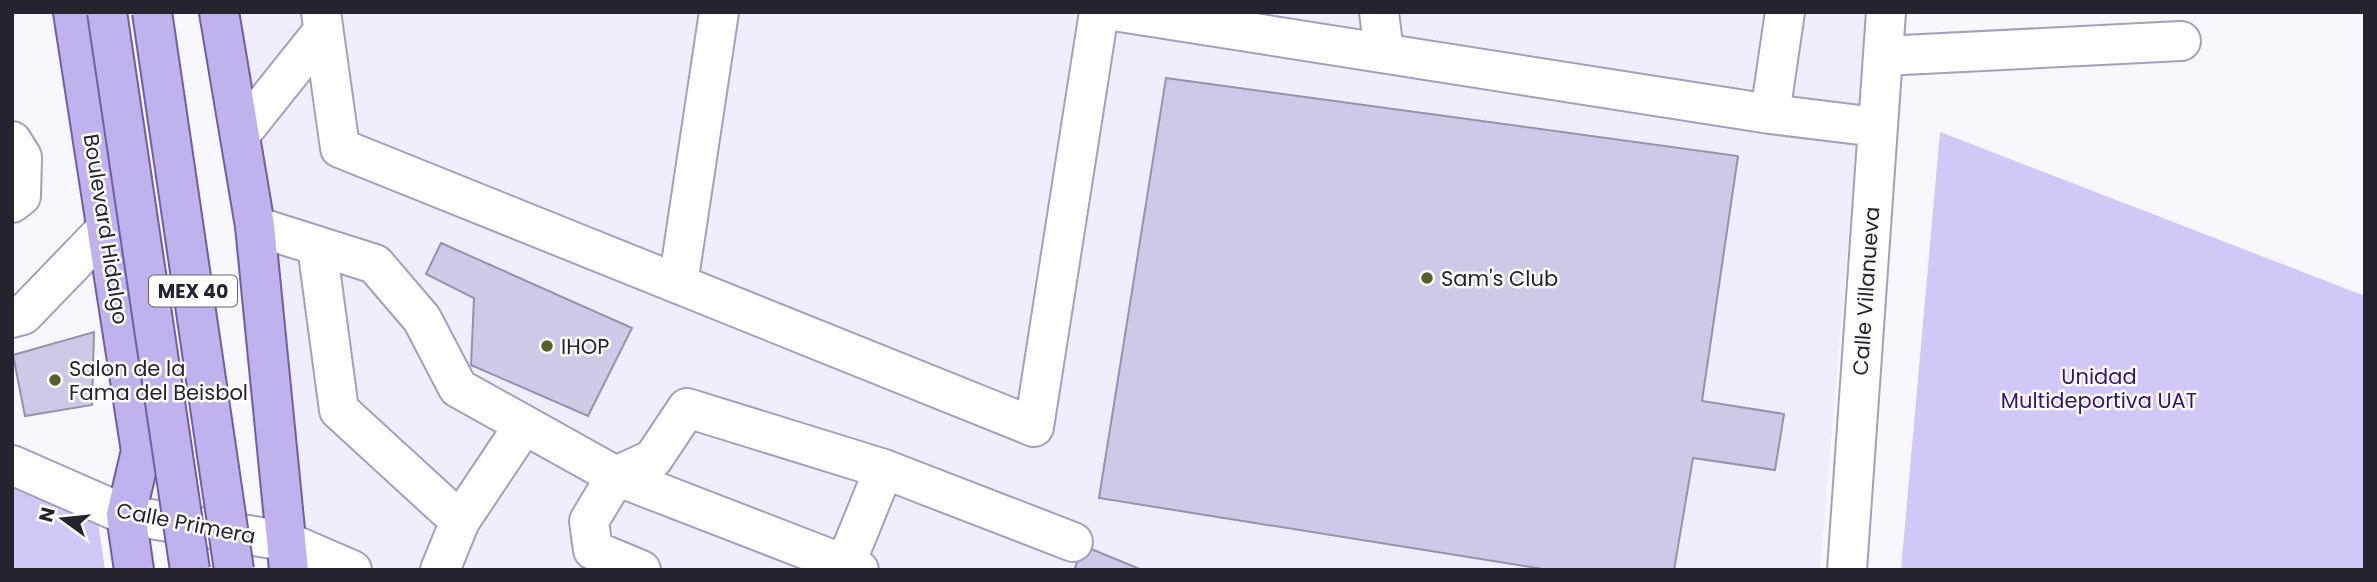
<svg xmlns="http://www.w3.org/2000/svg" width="2377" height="582" viewBox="0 0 2377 582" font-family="Poppins,sans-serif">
<rect width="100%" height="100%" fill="#f8f7fd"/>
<!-- built -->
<path fill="#f0edfd" d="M227 12H1868L1820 570H314Z"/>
<!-- green -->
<path fill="#d1c8f8" d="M1940 132 2365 296V570H1901Z
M12 455 93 488 105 570H12Z"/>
<!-- building -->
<path fill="#cfc9e8" stroke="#9691ae" stroke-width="2" d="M1166 78 1738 156 1702 401 1784 414 1775 470 1693 458 1674 570H1549L1099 498Z
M441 243 632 328 588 416 471 365 474 298 426 274Z
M94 332 92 405 25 416 13 355Z
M1084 546 1142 570H1074Z"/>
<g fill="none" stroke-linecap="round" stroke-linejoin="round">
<defs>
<path id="minor" d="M321 12 340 148 1034 427 1099 12
M1120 12 1770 114 1876 127
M1379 12 1384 53
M1883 56 2181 41
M1770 114 1785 12
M240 135 323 31
M12 141 22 157 21 196 12 203
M255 226 375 264 422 319 458 388 616 476 859 570
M317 246 339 410 460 521
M678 284 719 12
M12 318 23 315 106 229
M12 465 126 515 285 541 352 570
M440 570 460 521 524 425
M641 570 593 550 589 521 616 476 653 459 687 408 884 469 1073 542
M843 570 884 469
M1847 570 1886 12"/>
<path id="major" d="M73 12 141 451 126 515 134 570
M219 12 255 226 289 570"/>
</defs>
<!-- minor casing -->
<use href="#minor" stroke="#a59fbd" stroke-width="42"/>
<!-- major casing -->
<use href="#major" stroke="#6f5ea3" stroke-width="42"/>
<!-- minor -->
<use href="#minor" stroke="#fff" stroke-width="38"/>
<!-- major -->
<use href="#major" stroke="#c1b2ee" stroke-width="38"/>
<defs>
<path id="major-bridge" d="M107 12 190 570
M152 12 234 570"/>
</defs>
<!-- major-bridge casing -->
<use href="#major-bridge" stroke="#6f5ea3" stroke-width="42" stroke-linecap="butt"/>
<!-- major-bridge -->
<use href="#major-bridge" stroke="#c1b2ee" stroke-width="38"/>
</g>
<!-- markers -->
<g fill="#5a5e2c" stroke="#fff" stroke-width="2.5">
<circle cx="1427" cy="278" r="7"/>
<circle cx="547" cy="346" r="7"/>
<circle cx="55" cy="380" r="7"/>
</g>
<g text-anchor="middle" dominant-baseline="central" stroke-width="5" stroke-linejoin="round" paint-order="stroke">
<!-- shield labels -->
<rect fill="#fff" stroke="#66656d" stroke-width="2" x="149" y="275.5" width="88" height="31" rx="5"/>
<g font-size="19" font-weight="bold" fill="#25232f">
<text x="193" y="291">MEX 40</text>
</g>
<!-- street labels -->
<g font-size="21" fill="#25232f" stroke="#fff">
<text transform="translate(106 229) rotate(81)">Boulevard Hidalgo</text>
<text transform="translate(1866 291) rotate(-86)">Calle Villanueva</text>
<text transform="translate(186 523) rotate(11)">Calle Primera</text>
</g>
<!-- poi labels -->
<g font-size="21" fill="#25232f" stroke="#fff" text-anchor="start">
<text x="1441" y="278">Sam's Club</text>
<text x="561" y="346">IHOP</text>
<text x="69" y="368">Salon de la<tspan x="69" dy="24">Fama del Beisbol</tspan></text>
</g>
<!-- park labels -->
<g font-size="21" fill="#391076" stroke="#fff">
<text x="2099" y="376">Unidad<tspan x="2099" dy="24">Multideportiva UAT</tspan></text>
</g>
</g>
<!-- border -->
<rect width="2377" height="582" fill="none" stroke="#25232f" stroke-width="28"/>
<!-- north arrow -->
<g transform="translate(63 519) rotate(285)" stroke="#ffffff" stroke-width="5" paint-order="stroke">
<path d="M0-5L12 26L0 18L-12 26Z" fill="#25232f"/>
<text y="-10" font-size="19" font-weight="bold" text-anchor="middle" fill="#25232f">N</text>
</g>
</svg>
